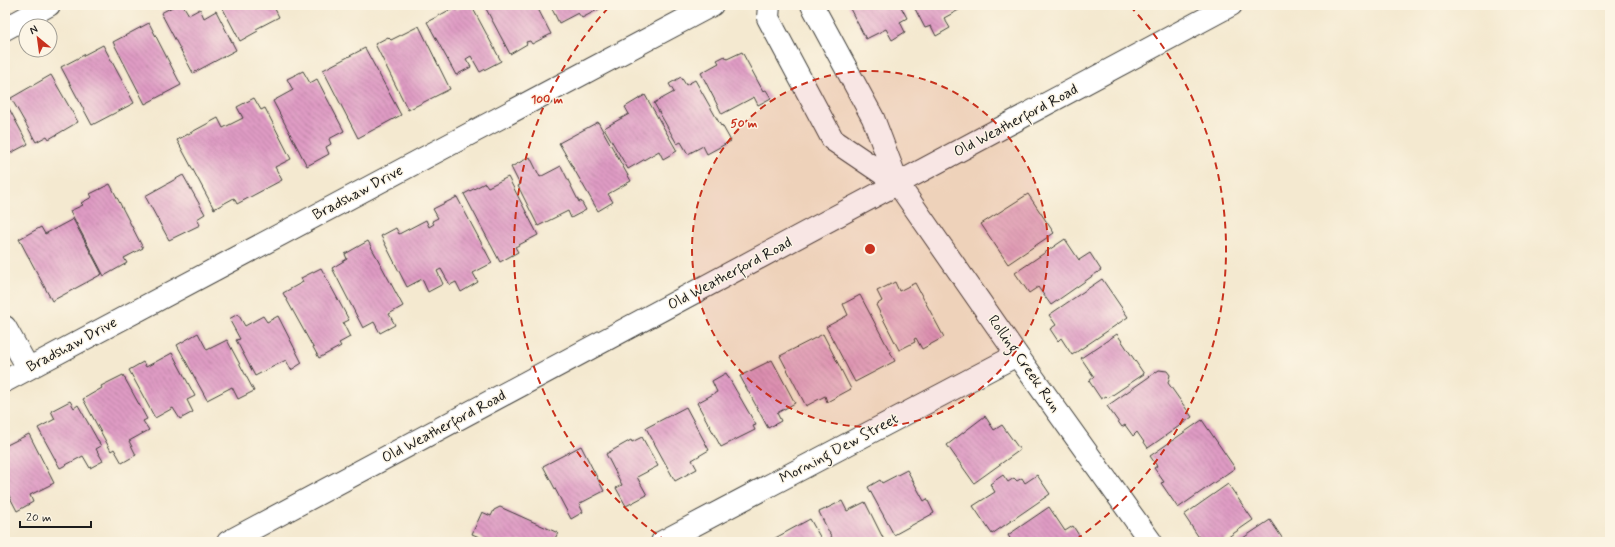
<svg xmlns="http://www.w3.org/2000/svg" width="1615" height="547" viewBox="0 0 1615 547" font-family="Mynerve,sans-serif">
<defs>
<pattern id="building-back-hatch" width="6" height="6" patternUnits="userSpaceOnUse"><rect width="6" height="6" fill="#df9bc4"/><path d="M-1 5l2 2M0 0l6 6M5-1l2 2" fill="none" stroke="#b47e9e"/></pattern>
</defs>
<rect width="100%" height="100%" fill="#fcf5e5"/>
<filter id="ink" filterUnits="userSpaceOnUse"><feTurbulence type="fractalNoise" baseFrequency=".025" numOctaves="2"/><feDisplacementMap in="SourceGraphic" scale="8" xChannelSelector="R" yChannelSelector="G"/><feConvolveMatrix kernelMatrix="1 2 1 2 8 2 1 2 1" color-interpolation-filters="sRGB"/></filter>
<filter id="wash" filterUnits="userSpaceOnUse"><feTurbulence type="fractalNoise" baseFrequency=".012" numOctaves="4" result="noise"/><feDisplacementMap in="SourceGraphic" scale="16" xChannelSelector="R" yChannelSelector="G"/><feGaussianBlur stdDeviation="0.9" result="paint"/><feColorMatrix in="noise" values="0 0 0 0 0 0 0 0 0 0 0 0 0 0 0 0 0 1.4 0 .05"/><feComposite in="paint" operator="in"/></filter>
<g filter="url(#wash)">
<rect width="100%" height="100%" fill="#f4e9d0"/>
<g id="blocks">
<!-- building -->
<path fill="url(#building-back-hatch)" d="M176 5H183L189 15 200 9 204 18 216 11 236 50 193 73 161 13Z
M221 5H273L279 17 256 29 258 31 240 41Z
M466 5H471L501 61 480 72 471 56 466 59 471 67 456 75 427 22 455 7 456 10Z
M484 5H536L551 34 532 44 530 41 526 42 527 44 510 54Z
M550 5H602L603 7 582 18 578 13 559 23Z
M848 5H900L907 18 900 22 905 32 892 40 886 29 866 39Z
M913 5H968L944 18 950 28 936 36 931 26 925 28Z
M149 23 181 85 145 104 113 42Z
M419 26 450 89 408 110 375 44 388 37 391 40Z
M103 45 134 103 92 125 61 67Z
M365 48 401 115 358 138 323 70Z
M742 52 763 91 766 90 771 98 758 105 754 97 722 114 701 73 719 63 717 60 725 56 727 59Z
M303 71 310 83 317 79 344 131 329 139 331 144 326 147 329 154 307 166 273 101 293 90 287 79Z
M51 75 78 122 49 139 47 136 36 142 11 98Z
M681 77 686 85 695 80 721 126 722 125 731 141 707 154 703 146 688 154 681 142 677 144 654 103 674 92 669 84Z
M645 95 677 151 663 159 659 151 628 169 604 128 629 114 625 107Z
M254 98 261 110 265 108 291 159 275 167 282 180 237 204 234 198 214 209 177 140 218 118 223 128 243 118 237 107Z
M5 101 28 144 5 156Z
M598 122 631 181 608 194 613 202 598 211 559 143Z
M530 157 540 177 561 166 579 202 581 201 586 210 571 218 568 211 538 226 518 186 520 185 511 167Z
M183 175 205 214 197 219 200 225 169 240 145 196Z
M508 177 538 235 515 247 518 252 500 262 464 194 485 183 488 187Z
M110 184 143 248 124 258 127 263 104 276 70 211 83 205 81 203 92 197 90 194Z
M1028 194 1054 233 1008 264 981 224Z
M457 197 492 263 473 273 478 282 461 292 456 282 450 285 441 269 437 271 443 284 428 292 422 279 407 287 381 236 396 228 399 234 426 220 429 227 434 224 432 221 438 218 433 209Z
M73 219 102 274 52 301 19 239 41 227 45 234Z
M1065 239 1079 260 1090 253 1101 270 1051 305 1038 287 1029 293 1015 273Z
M368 241 403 306 389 314 395 325 380 333 374 322 363 328 332 268 347 259 345 254Z
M321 268 349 320 343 323 350 337 339 343 341 346 319 358 283 293 303 282 301 278Z
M1102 279 1128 317 1072 355 1061 338 1058 341 1050 329 1056 325 1049 315Z
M895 282 899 291 915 283 944 337 922 349 916 338 914 339 915 342 899 350 876 305 882 301 877 291Z
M860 295 895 361 855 382 826 327 848 315 843 304Z
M238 314 245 326 263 316 267 322 278 316 302 363 291 370 286 360 255 376 236 340 240 339 229 319Z
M198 333 207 350 227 340 254 391 238 399 232 387 207 400 177 345Z
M823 334 851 389 827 402 825 396 806 406 780 356Z
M1117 334 1144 374 1108 398 1106 396 1101 399 1089 381 1094 377 1081 358Z
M172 353 195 396 187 400 193 412 180 419 173 408 155 418 129 370 143 362 146 367Z
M772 360 795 403 777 413 781 421 768 428 740 376Z
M1159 370 1167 371 1170 375 1168 383 1192 417 1148 448 1137 432 1133 436 1125 425 1122 427 1107 406Z
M726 373 756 425 753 426 755 430 721 447 697 403 717 392 712 381Z
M123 375 147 419 143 421 149 430 129 441 136 455 122 463 114 449 111 451 83 399 102 388 101 386Z
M70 401 74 408 78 405 101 446 96 449 103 461 90 468 83 456 60 468 38 428 55 419 51 411Z
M686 407 709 450 692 460 697 469 675 481 646 428Z
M985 416 994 430 1002 425 1020 450 974 483 947 445Z
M1202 420 1235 468 1178 508 1161 483 1164 482 1154 468 1157 466 1150 456Z
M29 434 54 483 30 495 33 502 17 511 5 488V446Z
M642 437 658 466 637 477 647 495 626 506 616 488 622 485 606 454 631 440 632 442Z
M581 446 604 491 579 504 583 512 571 519 543 466Z
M907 470 924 501 927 499 934 513 894 535 868 487 880 480 882 483Z
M1003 475 1008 482 1014 478 1017 481 1022 478 1025 483 1037 475 1050 494 992 534 973 506 995 492 990 484Z
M1228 484 1253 520 1221 542H1202L1184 515Z
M842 501 847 511 865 502 885 542H834L819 512Z
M500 507 558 533 553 542H483L484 539 472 534 482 512 491 516 494 510Z
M1049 507 1065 531 1073 526 1080 537 1072 542H1012L1008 535Z
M810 519 823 542H768Z
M1270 520 1285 542H1237Z"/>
</g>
</g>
<g filter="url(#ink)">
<use href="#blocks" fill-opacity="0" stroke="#3c3b37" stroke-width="1"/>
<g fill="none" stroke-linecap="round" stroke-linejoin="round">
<defs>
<path id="minor" d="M769 5 768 18 833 140 898 184
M812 5 873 118 898 184 1017 355 1151 542
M5 29 49 5
M5 327 28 368
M5 381 712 5
M662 542 1017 355"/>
<path id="tertiary" d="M228 542 1231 5"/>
</defs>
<!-- minor casing -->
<use href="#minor" stroke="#3c3b37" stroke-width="24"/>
<!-- tertiary casing -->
<use href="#tertiary" stroke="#3c3b37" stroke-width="24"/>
<!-- minor -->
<use href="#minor" stroke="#fff" stroke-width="22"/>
<!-- tertiary -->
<use href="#tertiary" stroke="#fff" stroke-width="22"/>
</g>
</g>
<!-- distance rings -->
<circle cx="870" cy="249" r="178" fill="#c8321e" fill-opacity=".12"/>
<g fill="none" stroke="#c8321e" stroke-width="2" stroke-dasharray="7 5">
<circle cx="870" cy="249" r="178"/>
<path d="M666 541A356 356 0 0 1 610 6M1130 6A356 356 0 0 1 1074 541"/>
</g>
<g text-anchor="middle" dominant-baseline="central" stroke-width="3" stroke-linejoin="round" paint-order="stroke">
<!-- street labels -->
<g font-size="15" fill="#1c1c1c" stroke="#fcf5e5">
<text transform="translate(1016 121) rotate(-28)">Old Weatherford Road</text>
<text transform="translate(358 193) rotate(-28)">Bradshaw Drive</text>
<text transform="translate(730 274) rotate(-28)">Old Weatherford Road</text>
<text transform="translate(72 345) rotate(-28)">Bradshaw Drive</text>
<text transform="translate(1024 364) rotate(55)">Rolling Creek Run</text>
<text transform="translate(444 427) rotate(-28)">Old Weatherford Road</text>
<text transform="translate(839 449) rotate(-28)">Morning Dew Street</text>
</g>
</g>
<circle cx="870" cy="249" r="6" fill="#c8321e" stroke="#fcf5e5" stroke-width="2"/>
<g font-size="12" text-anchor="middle" font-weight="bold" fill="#c8321e" stroke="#fcf5e5" stroke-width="3" stroke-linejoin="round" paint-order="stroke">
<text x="547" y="103">100 m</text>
<text x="744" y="127">50 m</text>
</g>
<!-- margin -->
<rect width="1615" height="547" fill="none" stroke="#fcf5e5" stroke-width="20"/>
<!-- north arrow -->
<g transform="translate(38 38) rotate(331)"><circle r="19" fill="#fcf5e5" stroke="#a29e95"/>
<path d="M0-3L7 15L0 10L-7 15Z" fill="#c8321e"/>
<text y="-6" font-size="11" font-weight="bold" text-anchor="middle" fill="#1c1c1c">N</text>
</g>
<!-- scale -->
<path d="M20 521v6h71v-6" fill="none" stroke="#1c1c1c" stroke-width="2"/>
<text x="26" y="521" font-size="12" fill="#1c1c1c" stroke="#fcf5e5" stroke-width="3" paint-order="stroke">20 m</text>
</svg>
